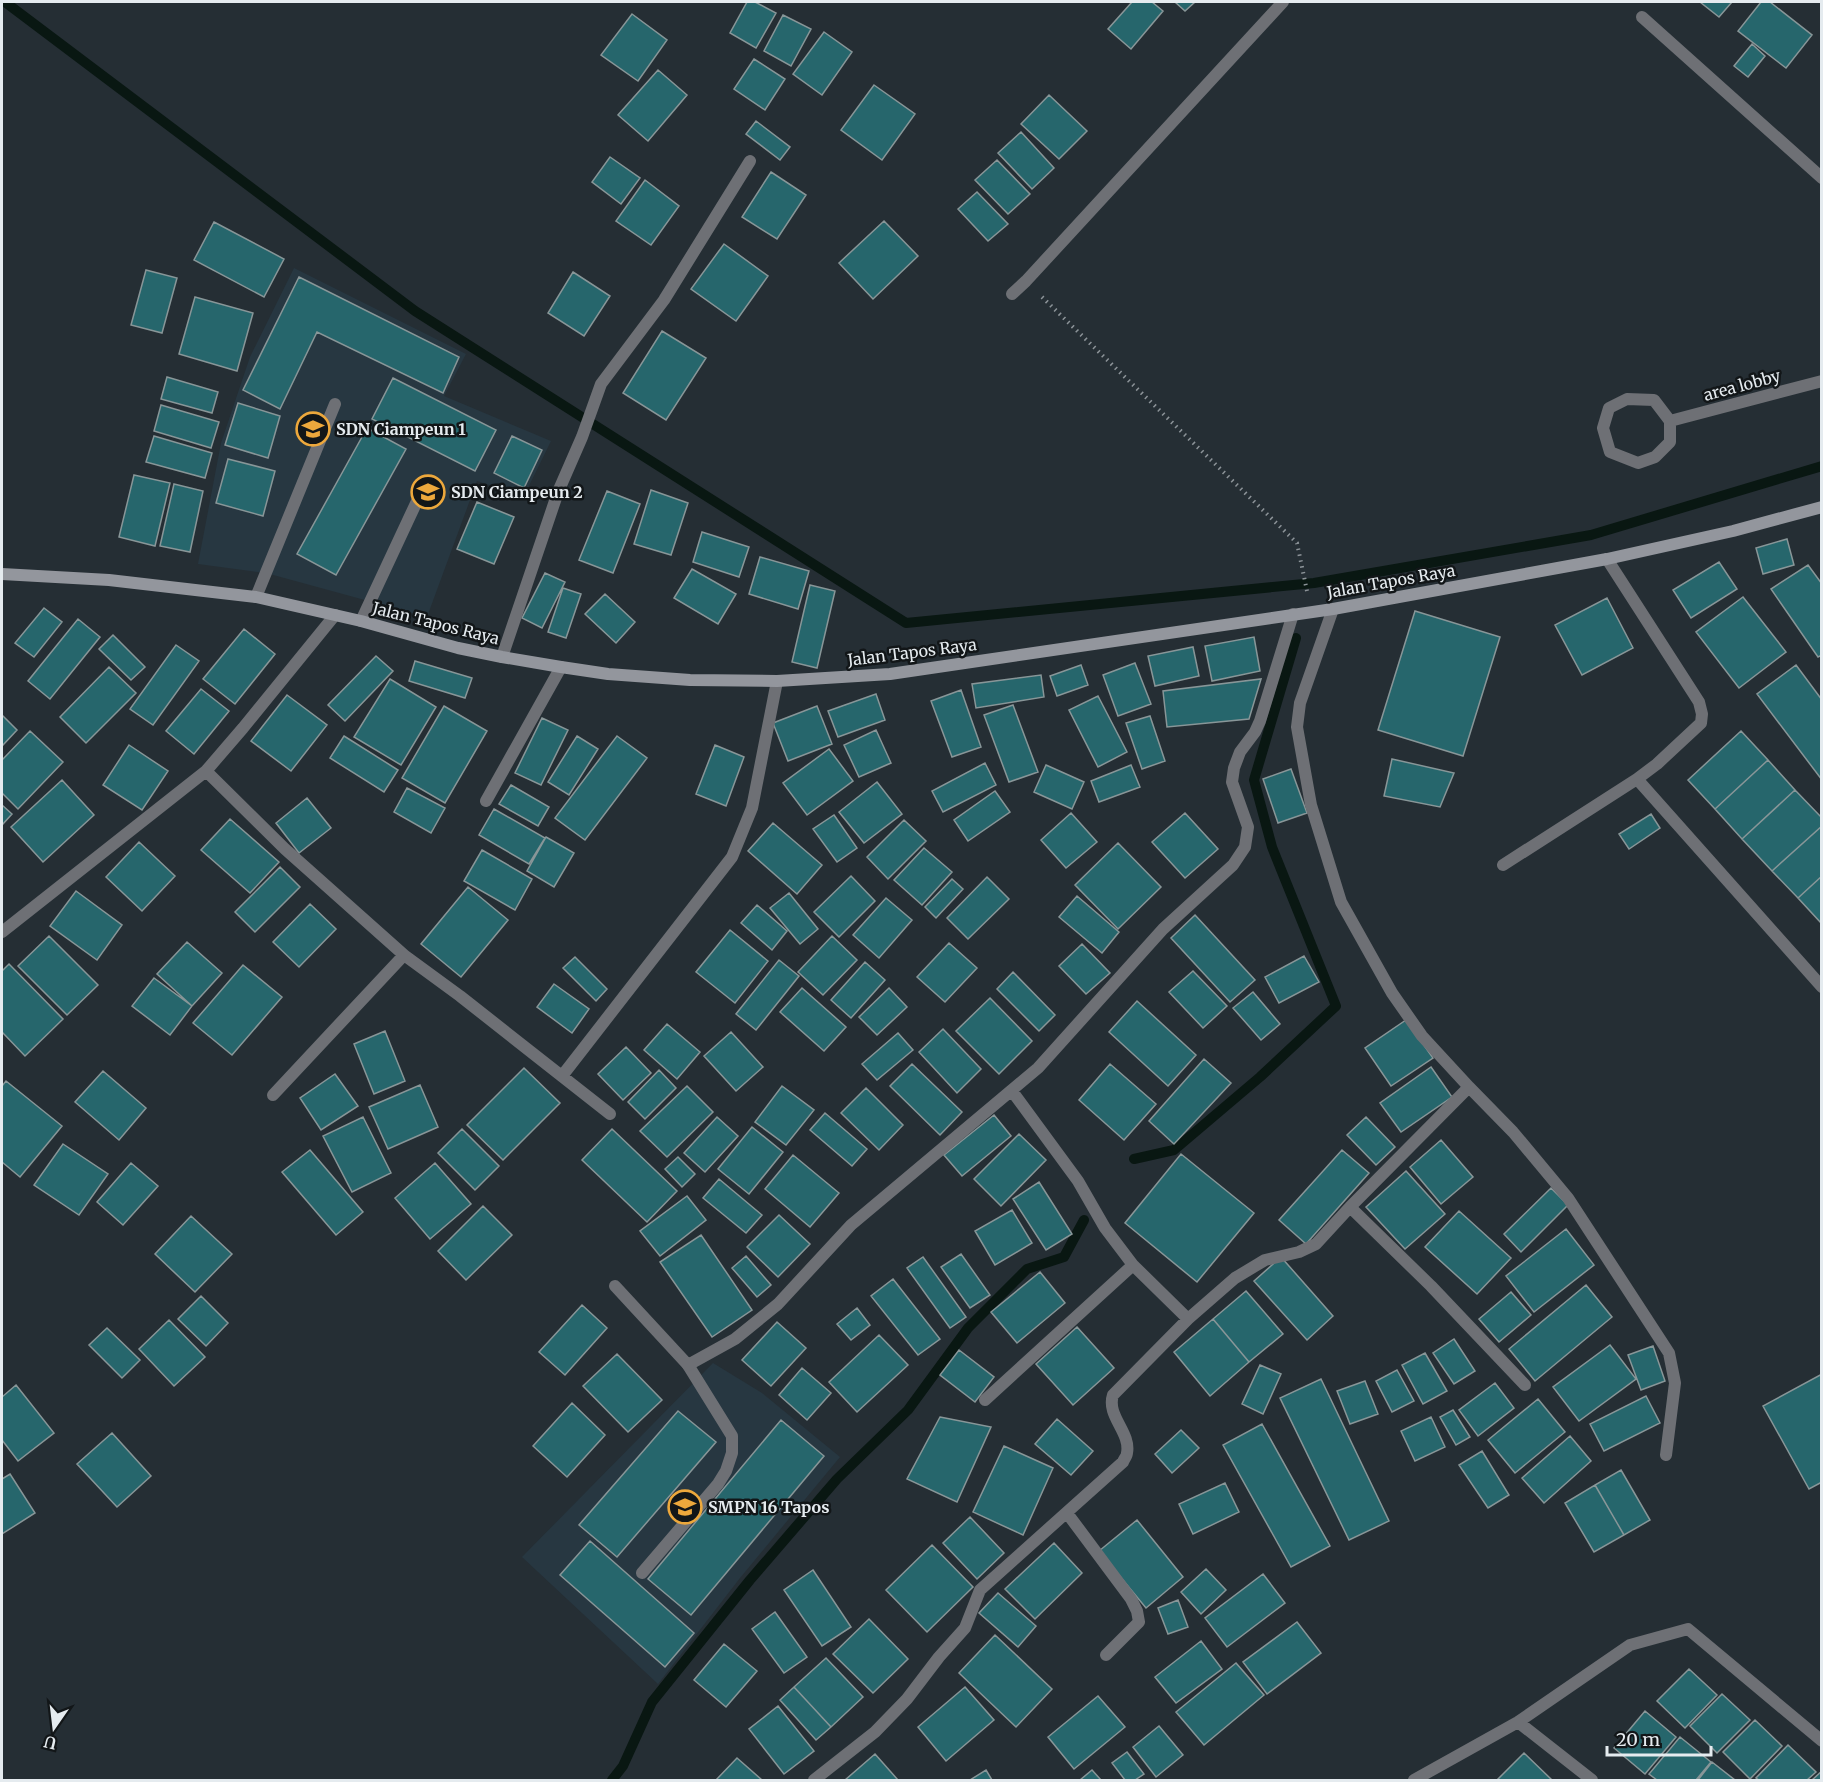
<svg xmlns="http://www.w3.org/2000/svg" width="1823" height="1782" viewBox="0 0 1823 1782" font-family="Merriweather,serif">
<rect width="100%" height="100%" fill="#252e34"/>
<!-- built -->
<path fill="#273741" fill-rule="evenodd" d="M294 268 466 354 444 396 551 441 524 496 477 481 427 617 266 573 198 564 221 443 250 357ZM299 277 459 357 443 392 317 332 280 409 243 391ZM394 378 496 430 373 419ZM238 403 280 416 268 458 225 445ZM366 428 406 449 297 554ZM512 436 542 450 524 488 494 473ZM228 459 275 471 263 516 216 503Z
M713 1363 762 1393 840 1457 740 1578 658 1684 522 1557Z"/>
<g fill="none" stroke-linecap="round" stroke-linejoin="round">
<!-- stream -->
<path stroke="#091712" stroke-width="10" d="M5 2 415 311 906 623 1314 583 1591 535 1822 466
M1134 1159 1174 1150 1260 1077 1336 1006 1272 847 1254 780 1296 638
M612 1780 623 1766 652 1702 750 1580 837 1479 908 1410 968 1328 1027 1269 1064 1257 1084 1220"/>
</g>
<!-- building -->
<path fill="#26666c" stroke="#889698" stroke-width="1.5" d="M747 2H755L776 13 756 48 730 33Z
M1132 2H1152L1163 11 1131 49 1108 29Z
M1175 2H1195L1185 11Z
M1700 2H1732L1719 17Z
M1761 2H1770L1812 35 1786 68 1738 31Z
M632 14 667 40 638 81 601 55Z
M783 15 811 29 791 66 764 51Z
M824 32 852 52 822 95 793 74Z
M1752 44 1765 56 1748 77 1734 66Z
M754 59 785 79 765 110 734 89Z
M658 70 687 95 648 141 618 115Z
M874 85 915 114 882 160 841 130Z
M1049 95 1087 131 1059 159 1021 124Z
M756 121 790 147 780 160 746 134Z
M1021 132 1054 168 1032 189 998 153Z
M610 157 640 178 621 204 592 182Z
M997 160 1030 194 1008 214 975 180Z
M771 172 806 195 777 239 742 217Z
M645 180 679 206 651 245 616 221Z
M977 192 1008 224 988 241 958 209Z
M884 221 918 256 873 299 839 263Z
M214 222 284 259 264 297 194 260Z
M724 244 768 276 736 321 691 289Z
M146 270 177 278 162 333 131 325Z
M573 272 610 296 584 336 548 313Z
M299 277 459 357 443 393 317 332 280 409 243 390Z
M195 297 253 313 237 371 179 354Z
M662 331 706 358 666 420 623 393Z
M167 377 218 392 212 413 161 399Z
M393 378 496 430 475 471 372 419Z
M238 403 280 416 268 458 225 445Z
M161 405 219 422 211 448 154 431Z
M367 428 406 449 336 575 297 554Z
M154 436 212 453 205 478 146 462Z
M512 436 542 450 524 488 494 473Z
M228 459 275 471 263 516 216 503Z
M134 475 170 483 155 546 119 537Z
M174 484 203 491 190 552 160 546Z
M651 490 688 503 671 555 634 544Z
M607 491 640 504 613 573 579 560Z
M477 502 514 517 494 564 457 549Z
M702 532 749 547 739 577 693 562Z
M1787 539 1794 565 1763 574 1756 548Z
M760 557 809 571 798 609 749 594Z
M1719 562 1737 589 1691 618 1673 590Z
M1808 565 1822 584V655L1818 657 1771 589Z
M692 569 736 594 718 624 674 598Z
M545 573 565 582 542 628 522 618Z
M810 585 835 591 817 668 792 662Z
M563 588 581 594 566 638 548 632Z
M605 594 635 622 616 643 585 614Z
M1743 597 1786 652 1739 688 1696 632Z
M1607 598 1633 648 1582 675 1555 625Z
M44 608 62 622 34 657 15 643Z
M1415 611 1500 637 1463 756 1378 730Z
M78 619 100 637 50 699 28 681Z
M244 629 275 654 235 704 203 679Z
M113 635 145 667 131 680 99 649Z
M1254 637 1260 671 1212 681 1205 646Z
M176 645 199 661 153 725 130 709Z
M1193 647 1199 676 1155 686 1148 656Z
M376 656 393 671 345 721 328 705Z
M415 661 472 678 465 698 409 681Z
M1135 663 1151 704 1118 716 1103 675Z
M1081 665 1088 685 1057 696 1050 676Z
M1796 665 1822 700V780L1757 694Z
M109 667 136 693 86 743 60 717Z
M1041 675 1044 697 976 708 972 684Z
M390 679 436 707 401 765 354 737Z
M1261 679 1249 719 1167 727 1163 691Z
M201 689 229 711 194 754 166 731Z
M961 690 981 747 952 757 931 701Z
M876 694 885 720 838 737 828 711Z
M287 695 327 725 291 771 251 741Z
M1098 696 1127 752 1098 767 1069 710Z
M1013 705 1038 772 1009 782 984 715Z
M444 706 487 731 445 803 402 778Z
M817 706 832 744 788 761 773 723Z
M2 715 17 730 2 746Z
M1150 716 1165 761 1142 769 1126 723Z
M542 718 568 730 541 785 515 773Z
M876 730 891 763 859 777 844 745Z
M30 731 63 762 18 809 2 793V760Z
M1741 731 1768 760 1715 809 1688 780Z
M344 736 398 770 384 792 330 758Z
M577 736 598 749 569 795 548 782Z
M617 736 647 758 585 840 555 818Z
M129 745 168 771 142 810 103 785Z
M715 745 744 757 726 806 696 794Z
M829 749 853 781 807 815 783 783Z
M1392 759 1454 773 1440 807 1384 796Z
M1768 760 1795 790 1742 839 1715 809Z
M985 763 996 785 943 812 932 791Z
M1046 765 1084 782 1072 809 1034 792Z
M1131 765 1140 787 1099 802 1091 781Z
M1291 769 1307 813 1278 823 1263 779Z
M62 780 94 815 43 862 11 827Z
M877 782 902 814 864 843 839 812Z
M511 785 549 807 538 826 499 804Z
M407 788 445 808 431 833 394 812Z
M1795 790 1822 818V826L1772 871 1742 839Z
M995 791 1010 812 968 841 954 820Z
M307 798 331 828 299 853 276 823Z
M2 805 12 814 2 825Z
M494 809 545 838 529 864 479 835Z
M1071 813 1097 842 1066 868 1041 840Z
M1185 813 1218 849 1185 878 1152 842Z
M1651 814 1660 828 1629 849 1619 834Z
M834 815 857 848 837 862 813 829Z
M230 819 279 862 250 893 201 850Z
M904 820 926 841 888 879 867 857Z
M773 823 822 865 797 894 748 851Z
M1822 826V876L1798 898 1772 871Z
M546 837 574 853 554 887 527 871Z
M139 842 175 876 142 911 106 877Z
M1118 843 1161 887 1118 929 1075 885Z
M924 848 952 872 922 905 894 880Z
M482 850 532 879 515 910 464 881Z
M280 867 300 887 255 932 235 912Z
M851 876 875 901 839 937 814 912Z
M1822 876V924L1798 898Z
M987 877 1009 899 968 939 947 918Z
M952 879 963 889 936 918 925 907Z
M468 887 508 920 461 977 421 944Z
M76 891 122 925 97 960 50 926Z
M789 893 818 929 800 944 770 908Z
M1077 896 1119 932 1102 953 1059 917Z
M886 898 912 920 879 958 853 935Z
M310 904 336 929 299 967 273 942Z
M757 905 787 931 772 950 741 923Z
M1195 915 1255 980 1230 1002 1171 938Z
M730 930 768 961 735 1003 696 972Z
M49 936 98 985 67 1015 18 966Z
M832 936 857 960 823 995 798 972Z
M187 942 222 973 192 1006 157 974Z
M949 943 977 968 945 1002 917 977Z
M1082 944 1110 973 1086 994 1059 966Z
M1304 956 1319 982 1279 1003 1265 977Z
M575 957 607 989 596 1001 563 968Z
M779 960 799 976 756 1030 736 1014Z
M865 962 885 980 851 1018 831 1000Z
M9 964 63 1019 25 1056 2 1032V971Z
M243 965 282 997 232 1055 193 1023Z
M1193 971 1227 1006 1203 1028 1169 992Z
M1013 972 1055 1015 1039 1031 997 989Z
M154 978 192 1006 170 1035 132 1006Z
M554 984 589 1009 572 1033 537 1007Z
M802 988 846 1027 824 1051 780 1012Z
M889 988 907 1007 877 1035 859 1017Z
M1253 992 1280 1024 1261 1040 1233 1008Z
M990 998 1032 1041 999 1074 956 1031Z
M1137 1001 1196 1055 1168 1086 1109 1032Z
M1406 1020 1433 1058 1391 1086 1365 1048Z
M667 1024 700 1052 677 1079 644 1050Z
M943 1029 981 1069 957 1093 919 1052Z
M385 1031 405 1081 374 1094 354 1044Z
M731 1032 763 1067 736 1091 704 1056Z
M898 1033 913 1050 877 1080 862 1064Z
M626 1047 651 1073 623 1100 598 1074Z
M1204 1059 1231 1083 1174 1144 1149 1121Z
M912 1064 962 1112 940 1135 890 1086Z
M1110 1064 1156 1104 1124 1140 1079 1100Z
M1431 1067 1452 1097 1401 1132 1380 1103Z
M524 1068 560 1103 503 1160 467 1125Z
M659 1070 676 1088 645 1119 628 1102Z
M103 1071 146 1108 119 1140 75 1102Z
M335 1074 358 1106 321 1130 300 1098Z
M6 1081 62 1126 20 1177 2 1162V1086Z
M420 1085 438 1127 388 1149 369 1107Z
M687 1086 713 1112 667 1157 640 1131Z
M782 1086 814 1110 786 1145 755 1122Z
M866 1088 903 1125 879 1150 841 1113Z
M825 1113 867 1149 852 1166 810 1130Z
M994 1115 1011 1136 962 1176 944 1155Z
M363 1117 391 1173 352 1192 323 1136Z
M717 1117 738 1136 705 1172 684 1153Z
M1366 1117 1395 1147 1376 1165 1347 1135Z
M752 1127 783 1152 749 1194 718 1169Z
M462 1129 499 1166 475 1190 438 1153Z
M612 1129 677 1191 647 1222 582 1160Z
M1019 1134 1046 1160 1001 1206 974 1179Z
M1441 1140 1473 1177 1441 1204 1410 1167Z
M63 1144 108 1174 79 1215 34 1185Z
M310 1150 363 1212 336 1235 282 1172Z
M1342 1150 1369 1173 1306 1244 1279 1220Z
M1181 1154 1254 1213 1197 1282 1125 1223Z
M793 1155 839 1193 810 1227 765 1189Z
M678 1157 695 1174 682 1187 665 1169Z
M131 1163 158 1186 123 1225 97 1202Z
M435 1163 471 1204 430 1239 395 1198Z
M1406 1171 1445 1214 1405 1249 1366 1207Z
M719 1179 762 1215 746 1233 703 1198Z
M1039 1182 1072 1234 1046 1250 1013 1199Z
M1551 1188 1568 1205 1521 1252 1504 1234Z
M687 1196 706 1220 660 1256 640 1231Z
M483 1206 512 1235 466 1280 438 1251Z
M1012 1210 1032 1243 995 1265 975 1231Z
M1459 1211 1511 1258 1477 1294 1425 1247Z
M779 1215 810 1244 778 1277 747 1247Z
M191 1216 232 1254 195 1292 155 1254Z
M1566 1229 1594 1265 1534 1312 1506 1276Z
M701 1235 752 1310 712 1337 660 1262Z
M961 1254 990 1295 970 1308 941 1267Z
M746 1256 771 1285 757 1297 732 1268Z
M923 1257 966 1317 950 1328 907 1268Z
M1281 1257 1333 1316 1307 1340 1254 1281Z
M1040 1272 1065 1303 1017 1343 991 1312Z
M893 1279 940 1339 918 1355 871 1296Z
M1586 1285 1612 1317 1535 1381 1509 1349Z
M1246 1291 1283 1334 1249 1362 1213 1319Z
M1511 1292 1531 1315 1499 1342 1479 1319Z
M201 1296 228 1323 206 1346 178 1319Z
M582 1305 607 1328 565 1375 539 1352Z
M857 1308 870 1325 851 1340 837 1324Z
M1213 1319 1249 1362 1210 1396 1174 1352Z
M169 1320 205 1357 174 1386 139 1349Z
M777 1322 806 1348 771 1386 742 1360Z
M1077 1327 1114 1368 1073 1405 1036 1364Z
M107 1328 140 1360 122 1378 89 1345Z
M879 1335 908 1365 857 1412 829 1382Z
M1454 1339 1475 1371 1454 1384 1433 1353Z
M1610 1345 1636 1379 1579 1421 1553 1387Z
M1653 1346 1665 1381 1641 1390 1628 1355Z
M959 1350 994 1377 975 1402 940 1375Z
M1425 1353 1447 1391 1423 1404 1402 1365Z
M617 1354 662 1400 628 1432 583 1386Z
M1260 1365 1281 1374 1263 1414 1242 1404Z
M802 1368 831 1393 807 1420 779 1395Z
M1397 1370 1414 1401 1392 1412 1376 1381Z
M1822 1374V1482L1809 1489 1763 1406Z
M1321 1379 1389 1521 1349 1540 1280 1398Z
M1365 1381 1378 1414 1350 1424 1337 1391Z
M1495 1383 1514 1408 1478 1436 1459 1410Z
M16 1385 54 1433 18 1461 2 1440V1397Z
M1646 1396 1660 1423 1604 1451 1590 1424Z
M1538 1399 1565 1432 1515 1473 1488 1440Z
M572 1403 605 1435 567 1477 533 1446Z
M1453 1410 1470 1437 1456 1445 1440 1417Z
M678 1411 716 1442 617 1557 579 1525Z
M940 1417 991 1427 957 1502 907 1479Z
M1431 1417 1445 1447 1415 1461 1401 1431Z
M1057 1419 1093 1451 1071 1475 1035 1444Z
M781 1420 824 1456 691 1615 648 1579Z
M1262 1424 1330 1546 1291 1567 1223 1445Z
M1181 1430 1199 1448 1172 1473 1155 1454Z
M112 1433 151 1476 117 1507 77 1464Z
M1570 1436 1591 1461 1544 1503 1522 1478Z
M1004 1446 1053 1468 1023 1535 973 1512Z
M1482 1451 1509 1495 1488 1508 1459 1465Z
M1621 1470 1650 1520 1624 1535 1595 1485Z
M10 1474 35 1513 2 1534V1479Z
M1225 1483 1239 1512 1193 1534 1179 1504Z
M1595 1485 1624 1535 1594 1552 1565 1503Z
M970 1517 1004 1553 977 1579 943 1543Z
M1137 1520 1183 1577 1146 1608 1099 1551Z
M590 1541 694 1633 665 1667 560 1575Z
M1054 1543 1082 1573 1035 1619 1005 1589Z
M932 1545 973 1587 927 1632 886 1590Z
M1206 1569 1226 1590 1201 1614 1181 1592Z
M813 1570 851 1627 822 1646 784 1590Z
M1263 1574 1285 1603 1227 1647 1205 1618Z
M998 1593 1036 1626 1018 1647 979 1613Z
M1178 1600 1188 1627 1168 1634 1158 1608Z
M775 1612 807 1657 784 1673 752 1629Z
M869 1619 908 1659 873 1693 833 1654Z
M1297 1622 1321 1653 1267 1694 1243 1662Z
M995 1635 1052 1689 1016 1727 959 1673Z
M1201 1641 1222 1669 1176 1703 1155 1677Z
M724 1644 757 1671 726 1707 694 1680Z
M826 1658 863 1697 831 1727 794 1687Z
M1236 1663 1264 1695 1204 1745 1176 1712Z
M1689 1669 1717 1695 1685 1728 1657 1701Z
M794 1687 831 1727 816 1740 780 1700Z
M965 1687 994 1720 946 1761 918 1727Z
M1722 1694 1750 1720 1717 1753 1690 1726Z
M1098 1696 1125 1727 1074 1769 1048 1737Z
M778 1706 814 1751 784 1774 749 1729Z
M1645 1711 1676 1737 1645 1774 1614 1748Z
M1755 1720 1782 1746 1750 1779 1723 1752Z
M1159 1726 1183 1755 1156 1777 1133 1747Z
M1680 1737 1711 1762 1696 1780H1657L1649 1774Z
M1788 1745 1816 1772 1807 1780H1759L1756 1778Z
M1127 1752 1144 1774 1135 1780H1125L1112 1763Z
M1524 1753 1552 1780H1497Z
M875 1754 898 1780H845Z
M737 1758 762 1780H716Z
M1712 1762 1735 1780H1698Z
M986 1770 992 1780H970Z
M1092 1770 1101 1780H1080Z
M1822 1771V1780H1812Z"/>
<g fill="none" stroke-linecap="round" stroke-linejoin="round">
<!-- path -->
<path stroke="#8c9398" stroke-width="4" stroke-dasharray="1.5 4.5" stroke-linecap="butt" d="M1042 297 1297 543 1307 591"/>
<!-- service -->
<path stroke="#6e7075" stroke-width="12" d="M1642 17 1822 178
M256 597 335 404
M361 621 418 499
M1637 779 1822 987
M1503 865 1637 779 1657 764 1701 723 1702 714 1699 702 1607 559
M642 1573 718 1484 726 1471 732 1453V1436L688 1365"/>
<!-- pedestrian -->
<path stroke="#6e7075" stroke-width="12" d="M1627 399 1654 400 1670 421V442L1655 457 1638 463 1610 452 1603 428 1609 408Z
M1670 421 1822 381"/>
<!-- minor -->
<path stroke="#6e7075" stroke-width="12" d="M1012 294 1026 281 1283 2
M1333 609 1300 703 1297 727 1311 805 1341 902 1392 993 1422 1036 1469 1087 1513 1132 1568 1198 1669 1353 1675 1383 1666 1455
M502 657 558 492 582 437 601 384 664 300 750 161
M206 771 285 849 404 955 460 996 610 1114
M486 801 561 667
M2 932 206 771 243 728 335 615
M562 1076 732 857 752 808 777 681
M1012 1091 1078 1181 1105 1228 1133 1265 1188 1319
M273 1095 404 955
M1350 1207 1431 1286 1525 1385
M615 1286 688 1365 735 1339 778 1304 851 1225 1038 1068 1163 929 1233 865 1245 847 1248 827 1232 782 1234 768 1240 752 1255 732 1260 721 1293 614
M985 1400 1133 1265
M1067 1513 1131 1599 1137 1611 1139 1622 1106 1655
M1518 1722 1592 1780
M814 1780 875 1732 907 1699 939 1657 965 1628 980 1590 1123 1462C1124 1459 1127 1456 1127 1453 1131 1432 1106 1416 1113 1395L1188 1319 1235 1278 1265 1260 1299 1252 1316 1244 1350 1207 1469 1087
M1414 1780 1518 1722 1630 1645 1688 1629 1822 1741"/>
<!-- secondary -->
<path stroke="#93969d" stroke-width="12" d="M2 574 109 580 256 597 361 621 458 648 502 657 561 667 608 674 690 680 777 681 890 674 1333 609 1607 559 1733 531 1822 507"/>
</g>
<!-- icons -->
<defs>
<symbol id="school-ring" viewBox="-11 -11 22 22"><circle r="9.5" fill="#121618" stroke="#eda83c" stroke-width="1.5"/><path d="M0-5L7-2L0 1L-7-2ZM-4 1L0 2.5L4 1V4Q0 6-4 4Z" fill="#eda83c"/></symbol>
</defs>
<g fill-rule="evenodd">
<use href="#school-ring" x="294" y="410" width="38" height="38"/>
<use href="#school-ring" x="409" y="473" width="38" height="38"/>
<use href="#school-ring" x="666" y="1488" width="38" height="38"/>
</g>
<g text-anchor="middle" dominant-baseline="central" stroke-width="5" stroke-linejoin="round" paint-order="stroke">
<!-- street labels -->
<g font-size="16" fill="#e5ebef" stroke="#121618">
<text transform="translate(1742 385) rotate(-15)">area lobby</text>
<text transform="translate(1391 581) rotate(-10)">Jalan Tapos Raya</text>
<text transform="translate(436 623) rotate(14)">Jalan Tapos Raya</text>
<text transform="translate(912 652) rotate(-7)">Jalan Tapos Raya</text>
</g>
<!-- poi labels -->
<g font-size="16" font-weight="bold" fill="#e5ebef" stroke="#121618" text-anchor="start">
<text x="336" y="429">SDN Ciampeun 1</text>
<text x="451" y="492">SDN Ciampeun 2</text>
<text x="708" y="1507">SMPN 16 Tapos</text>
</g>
</g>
<!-- border -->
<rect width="1823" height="1782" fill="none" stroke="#e5ebef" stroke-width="6"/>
<!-- north arrow -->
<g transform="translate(54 1728) rotate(194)" stroke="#121618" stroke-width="4.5" paint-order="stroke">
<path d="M0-4.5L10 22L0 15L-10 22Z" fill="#e5ebef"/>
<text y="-9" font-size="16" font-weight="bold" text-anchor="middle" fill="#e5ebef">U</text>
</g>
<!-- scale -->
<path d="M1607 1746v9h104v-9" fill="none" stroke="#e5ebef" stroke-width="3"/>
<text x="1616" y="1746" font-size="18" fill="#e5ebef" stroke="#121618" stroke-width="4.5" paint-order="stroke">20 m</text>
</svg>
